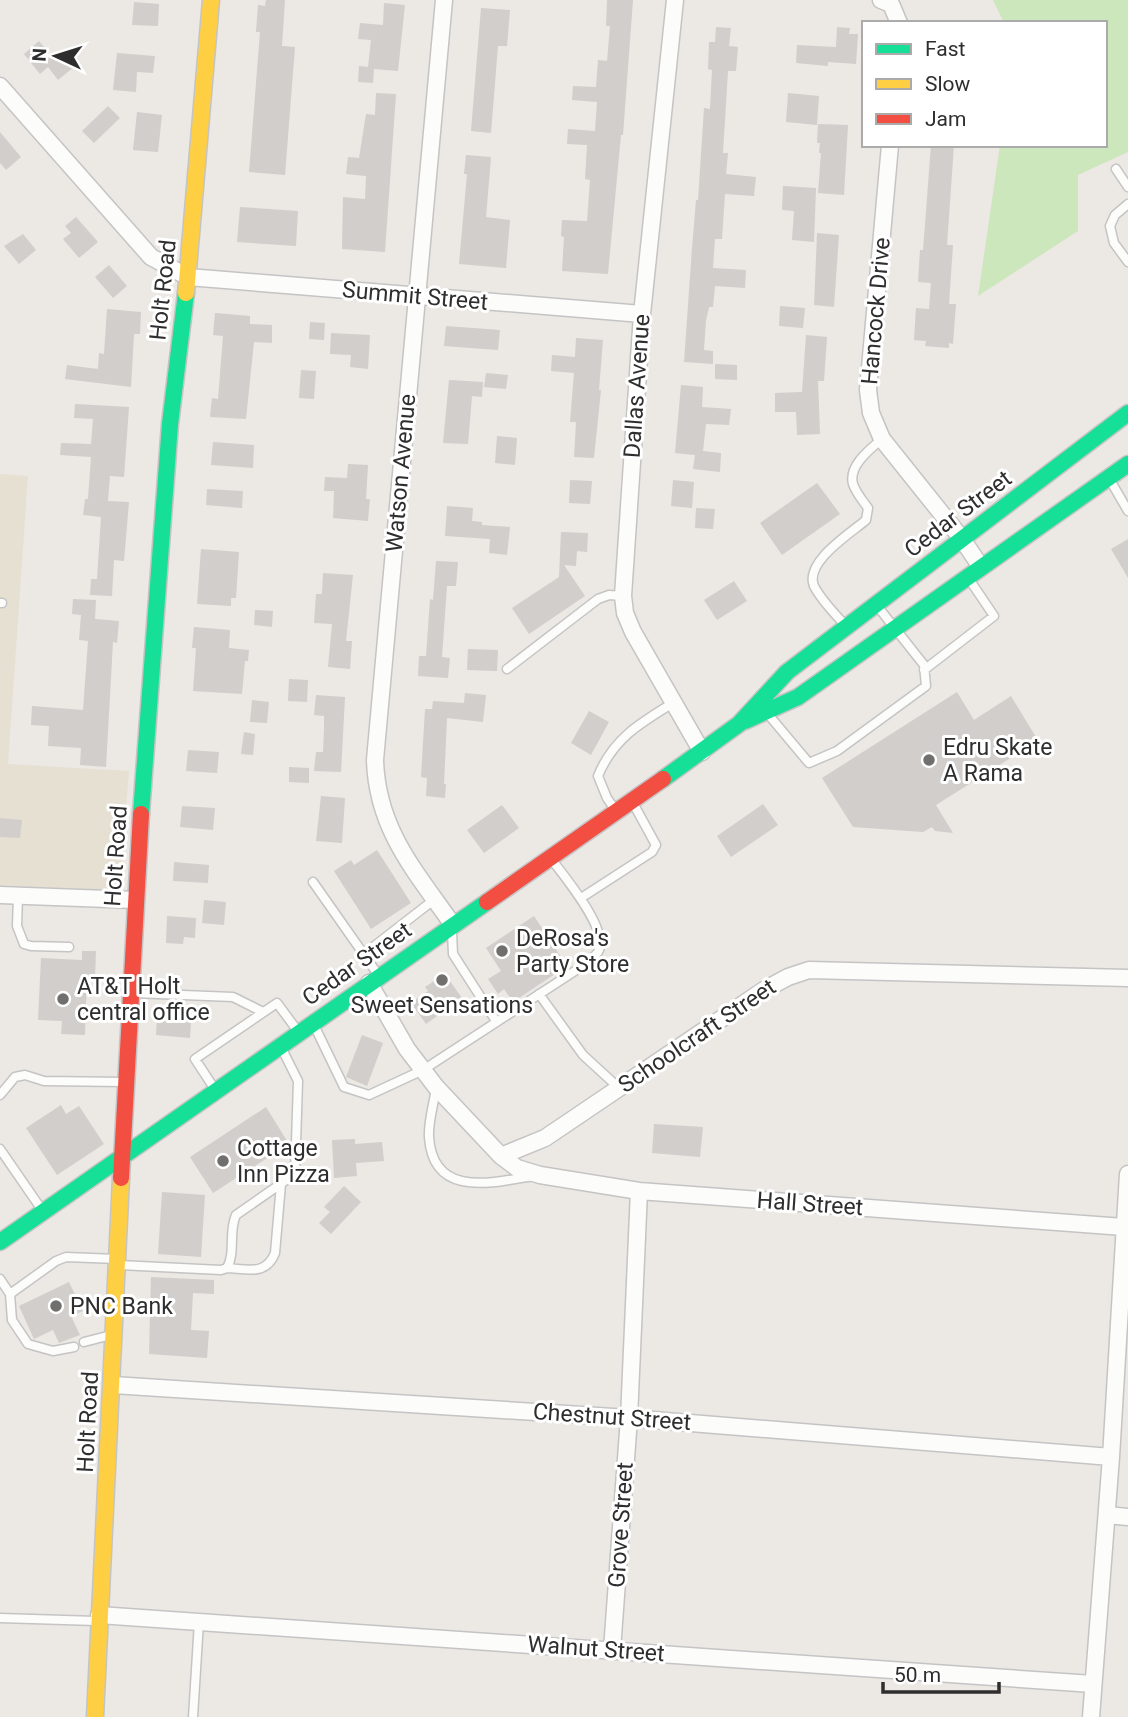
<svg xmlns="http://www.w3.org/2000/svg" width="1128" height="1717" viewBox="0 0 1128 1717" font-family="Roboto,sans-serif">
<rect width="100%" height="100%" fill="#ece8e4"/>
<!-- education -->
<path fill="#e6e0d3" d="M0 474 28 476 8 764 129 771 119 890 0 886Z"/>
<!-- green -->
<path fill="#cde7bd" d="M993 0H1128V152L1078 175V231L978 296 1000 145H1105V23H1004Z"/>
<!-- building -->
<path fill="#d1cecb" d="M266 0H285L282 46 295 47 285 175 249 172 260 32H256L258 5 265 6Z
M607 0H633L623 135H621L608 274 562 271 564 237 561 236 562 220 587 221 590 180 585 179 587 145 567 144 568 129 595 131 597 102 572 100 573 86 596 87 598 60 607 61 610 26H606Z
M134 2 159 4 158 26 132 25Z
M384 3 405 5 398 71 374 69 373 83 358 82 359 66 368 67 371 40 358 39 360 23 383 25Z
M481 8 510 10 507 46H498L491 133 471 131Z
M716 27 731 28 729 46 738 47 736 71H728L723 153H728L726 174 756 177 754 196 725 194 722 239H715L713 268 746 270 745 288 715 286 713 307H709L706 321 704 350 713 351V364L684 362 692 248 696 200H698L704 108 710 109 712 70 708 69 709 42H715Z
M837 27 850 28 849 34H858L856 64 828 62V66L796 63 797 45 836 47Z
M39 41 54 59 62 52 74 67 58 80 48 67 40 74 24 54Z
M117 53 155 56 153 73 137 72 136 92 113 90Z
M376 93 396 94 385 252 342 249 343 197 365 199 366 176 346 174 348 157 359 158 366 114 375 115Z
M788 93 819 96 817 125 786 122Z
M108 106 120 118 94 143 82 131Z
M137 112 162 115 158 152 133 150Z
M818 124 848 125 844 195 818 193 821 153H819L820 143H817Z
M0 132 21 157 6 170 0 163Z
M931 145H954L947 245H953L949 304H956L953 344 949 343V348L925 346 926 341 914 340 916 308 929 309 931 283 918 282 920 250H923Z
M466 155 491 157 486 217 510 220 506 268 459 264 467 174H464Z
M783 186 816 188 814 242 792 240 794 211 782 210Z
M240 207 298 211 296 246 237 242Z
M76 217 98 242 79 258 63 239 71 233 65 226Z
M817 233 839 235 834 307 814 305Z
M23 234 36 250 19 264 4 246Z
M109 265 127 286 113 298 95 277Z
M780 306 805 308 803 328 779 326Z
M107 309 141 312 140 334H134L131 387 65 379 67 365 98 369 99 353 104 354Z
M215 313 250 316V324L272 325V343L254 342 246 419 210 417 212 398 218 399 223 336 213 335Z
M310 322 325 323 324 340 309 339Z
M446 326 500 330 498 350 444 346Z
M331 333 370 335 368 369 350 367 351 355 330 354Z
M806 335 827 337 824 381H818L820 434 797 435 796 412H775V393L802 392Z
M576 338 603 340 599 390H601L594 458 574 457 576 422H570L574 373 551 371 552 355 575 357Z
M715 364 737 365V380L715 379Z
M301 370 316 371 314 399 299 398Z
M486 373 508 375 506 389 484 387Z
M449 380 483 382 482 397 472 396 468 444 443 443Z
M681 385 703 387 702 407 731 409 729 425 706 424 703 451 721 453 720 472 693 469 695 455 675 453Z
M75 404 129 407 124 477 110 476 108 501 129 502 124 561 114 560 112 596 90 595 91 579H97L101 517 83 515 85 499H88L91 457 60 455 61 443 91 444 93 419 74 418Z
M497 436 517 438 515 465 495 463Z
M213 442 254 445 253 468 211 465Z
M348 464 368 465 366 499H370L368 521 333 518 334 491H324L325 477 347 478Z
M570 480 592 481 590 504 569 503Z
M673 480 694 482 692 508 671 506Z
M817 483 840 514 782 555 760 523Z
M207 489 243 491 242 508 206 505Z
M447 506 473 508 472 521 482 522V525L510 527 507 555 489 553 490 539 445 536Z
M696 508 715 509 713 529 695 528Z
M561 532 588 533 587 552 577 551 576 566 564 565 585 596 529 634 512 608 559 577Z
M1128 539V578L1111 549Z
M201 549 239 552 236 598H231V606L197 604Z
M436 561 458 562 456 586H447L442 657 450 658 448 678 418 676 419 656H426L430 599 433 600Z
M323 573 353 575 346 641H352L350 669 328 667 332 624 314 623 316 594H322Z
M734 581 747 601 717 620 704 600Z
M73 599 96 600 95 619 119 621 117 643 113 642 106 767 80 765 81 748 48 746 49 726 31 725 32 706 83 710 88 641 79 640 81 615 72 614Z
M255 610 273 611 272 627 254 625Z
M194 627 230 630 229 648 249 650 248 661H245L242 694 193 691 196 648H192Z
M468 649 498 650 497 671 467 670Z
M289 679 308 680 307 702 288 701Z
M957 692 974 720 1011 696 1036 737V742L936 805 953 833 935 831 932 827 923 832 853 827 822 778Z
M465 693 486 695 483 722 447 718 444 784H446L445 798 426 796 427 778 421 777 425 709H432L433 701 464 703Z
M316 695 345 697 341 772 314 771 316 752H323L324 728V716L314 715Z
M252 700 269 702 267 723 250 722Z
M589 711 609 722 591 755 571 743Z
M244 732 255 734 253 755 241 754Z
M188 750 219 752 217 773 186 771Z
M289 767 309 768V783L289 782Z
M321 796 345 798 342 843 316 841Z
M763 804 778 825 731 857 717 836Z
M502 805 519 828 484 853 467 830Z
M182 806 215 808 213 830 180 827Z
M0 818 22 820 20 838 0 837Z
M377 850 411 903 371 929 334 871 351 860 354 865Z
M174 862 209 865 208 883 173 881Z
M204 900 226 902 224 925 202 923Z
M167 916 196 918 195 938 184 937 183 944 166 943Z
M534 916 567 966 513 1002 504 989 498 994 488 979 501 971 486 948Z
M82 951H96L95 977H87L85 1035 61 1034 62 1021 38 1020 41 958 82 960Z
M445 974 462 998 426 1024 411 1003 428 991 425 987Z
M157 1018 191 1021 190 1038 156 1035Z
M362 1035 383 1043 367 1086 346 1077Z
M61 1105 66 1114 79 1106 104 1144 57 1175 26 1128Z
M266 1107 289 1144 213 1193 190 1157Z
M654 1124 703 1127 700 1157 652 1153Z
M355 1139V1144L382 1142 384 1161 356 1163 357 1176 334 1178 332 1140Z
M344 1186 361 1202 331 1234 319 1223 330 1212 324 1207Z
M162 1192 205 1195 201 1257 158 1254Z
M151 1277 214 1280V1294L193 1293 191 1330 209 1331 207 1358 149 1354Z
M69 1282 83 1311 71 1316 80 1335 59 1343 53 1330 34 1339 19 1306Z"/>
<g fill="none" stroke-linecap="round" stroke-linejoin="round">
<defs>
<path id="lane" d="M1116 169 1128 187
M1128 204 1115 215 1110 226 1114 243 1128 262
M1110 480 1128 511
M0 603H2
M845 625C835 614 821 600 814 586 804 562 851 533 866 520L868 508C863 501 856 493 853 484 848 466 870 449 882 439
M507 669 598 599 609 595 623 596
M924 670 994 616 969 579
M767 713 809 763 837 751 926 686 924 665 878 607
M616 811 607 798 598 776C613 739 640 723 673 703
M313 882 379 976
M18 896 17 926 24 944 31 946 69 947
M581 898 652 852 656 845 633 803
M452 932 453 954 496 1021
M364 954 435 899
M133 993 233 997 263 1012
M539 994 583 1055 619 1088
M314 1025 344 1087 369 1095 423 1070 581 967C586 963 594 958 598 952 611 932 564 876 552 860
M214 1088 195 1059 277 1003 297 1030
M436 1088C434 1103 428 1122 429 1137 433 1198 491 1183 533 1176
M0 1095 15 1077 25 1075 44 1081 124 1082
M0 1149 42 1210
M119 1265 221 1270 227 1268C236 1252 228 1232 236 1215L295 1174 298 1081 282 1049
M227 1268C247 1269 266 1276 275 1253L281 1184
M0 1279 10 1294 56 1261 66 1257 117 1259
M10 1294 12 1320 28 1344 53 1351 74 1347
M84 1342 111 1335
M0 1618 96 1621
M193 1717 199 1622"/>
<path id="street" d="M444 0 375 760C377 829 415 871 453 925
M675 0 642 314 623 596 625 613 633 632 702 752
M881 0 891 4 899 23
M0 86 151 257 188 277 642 314
M890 145 868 390 871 413 882 439 962 539 981 567
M0 895 135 900
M369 983 407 1049 436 1087 501 1156 517 1168 540 1175 639 1191 1124 1227
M501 1156 545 1138 764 990 788 977 809 970 1128 978
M113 1385 629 1418 1111 1457
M1107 1515 1128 1517
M99 1615 1093 1684
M612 1650 629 1418 639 1191
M1091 1717 1111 1457 1128 1174"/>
<path id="fast" d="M745 721 798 697 1128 464
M663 779 739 724 787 672 1128 413
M141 814 170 424 186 293
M0 1242 487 902"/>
<path id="slow" d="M186 293 211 0
M95 1717 121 1178"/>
<path id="jam" d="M487 902 663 779
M121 1178 141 814"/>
</defs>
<!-- lane casing -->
<use href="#lane" stroke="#c5c4c5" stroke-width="11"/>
<!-- street casing -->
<use href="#street" stroke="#c5c4c5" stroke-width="19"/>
<!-- fast casing -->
<use href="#fast" stroke="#c5c4c5" stroke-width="19"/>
<!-- slow casing -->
<use href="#slow" stroke="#c5c4c5" stroke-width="19"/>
<!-- jam casing -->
<use href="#jam" stroke="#c5c4c5" stroke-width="19"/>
<!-- lane -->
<use href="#lane" stroke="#fcfcfb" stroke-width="8"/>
<!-- street -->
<use href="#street" stroke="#fcfcfb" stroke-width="16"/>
<!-- fast -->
<use href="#fast" stroke="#16e098" stroke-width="16"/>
<!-- slow -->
<use href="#slow" stroke="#ffcf43" stroke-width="16"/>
<!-- jam -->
<use href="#jam" stroke="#f24e42" stroke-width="16"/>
</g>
<!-- markers -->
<g fill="#706f6e" stroke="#fff" stroke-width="2.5">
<circle cx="929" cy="760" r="7"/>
<circle cx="502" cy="951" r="7"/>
<circle cx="442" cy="980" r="7"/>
<circle cx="63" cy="999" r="7"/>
<circle cx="223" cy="1161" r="7"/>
<circle cx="56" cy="1306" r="7"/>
</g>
<g text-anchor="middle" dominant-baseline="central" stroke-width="6" stroke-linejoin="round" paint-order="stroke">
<!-- street labels -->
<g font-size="23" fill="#2e2e2e" stroke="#fff">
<text transform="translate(163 290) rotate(-84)">Holt Road</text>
<text transform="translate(415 296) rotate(5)">Summit Street</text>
<text transform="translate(876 311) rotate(-85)">Hancock Drive</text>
<text transform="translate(637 386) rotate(-86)">Dallas Avenue</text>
<text transform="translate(401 473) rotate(-85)">Watson Avenue</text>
<text transform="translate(958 514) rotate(-37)">Cedar Street</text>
<text transform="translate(116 856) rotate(-86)">Holt Road</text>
<text transform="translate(357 964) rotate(-35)">Cedar Street</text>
<text transform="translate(697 1036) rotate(-34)">Schoolcraft Street</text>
<text transform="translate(810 1204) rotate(4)">Hall Street</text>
<text transform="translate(612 1417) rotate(4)">Chestnut Street</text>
<text transform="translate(88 1422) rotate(-87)">Holt Road</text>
<text transform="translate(621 1525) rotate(-86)">Grove Street</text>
<text transform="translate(596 1649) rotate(4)">Walnut Street</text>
</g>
<!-- poi labels -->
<g font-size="23" fill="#2e2e2e" stroke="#fff" text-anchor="start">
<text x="943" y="747">Edru Skate<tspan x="943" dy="26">A Rama</tspan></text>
<text x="516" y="938">DeRosa's<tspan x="516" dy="26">Party Store</tspan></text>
<text x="77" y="986">AT&amp;T Holt<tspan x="77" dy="26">central office</tspan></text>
<text x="442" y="1005" text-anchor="middle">Sweet Sensations</text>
<text x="237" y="1148">Cottage<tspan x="237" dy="26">Inn Pizza</tspan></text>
<text x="70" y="1306">PNC Bank</text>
</g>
</g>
<!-- legend -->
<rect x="862" y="21" width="245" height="126" fill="#ffffff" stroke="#ababab" stroke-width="2"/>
<rect x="876" y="44" width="35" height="10" fill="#16e098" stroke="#ababab" stroke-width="2"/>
<text x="925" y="56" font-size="21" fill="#2e2e2e">Fast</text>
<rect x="876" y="79" width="35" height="10" fill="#ffcf43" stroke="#ababab" stroke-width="2"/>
<text x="925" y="91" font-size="21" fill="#2e2e2e">Slow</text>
<rect x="876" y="114" width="35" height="10" fill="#f24e42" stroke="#ababab" stroke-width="2"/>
<text x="925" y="126" font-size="21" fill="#2e2e2e">Jam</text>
<!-- north arrow -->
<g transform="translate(56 56) rotate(274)" stroke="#ffffff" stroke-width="5" paint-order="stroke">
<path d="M0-5L12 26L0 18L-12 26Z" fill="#2e2e2e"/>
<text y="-10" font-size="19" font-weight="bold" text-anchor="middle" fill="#2e2e2e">N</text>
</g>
<!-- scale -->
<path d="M883 1682v10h116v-10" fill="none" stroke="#2e2e2e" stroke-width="3.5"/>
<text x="894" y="1682" font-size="21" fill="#2e2e2e" stroke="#ffffff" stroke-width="5" paint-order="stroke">50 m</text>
</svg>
